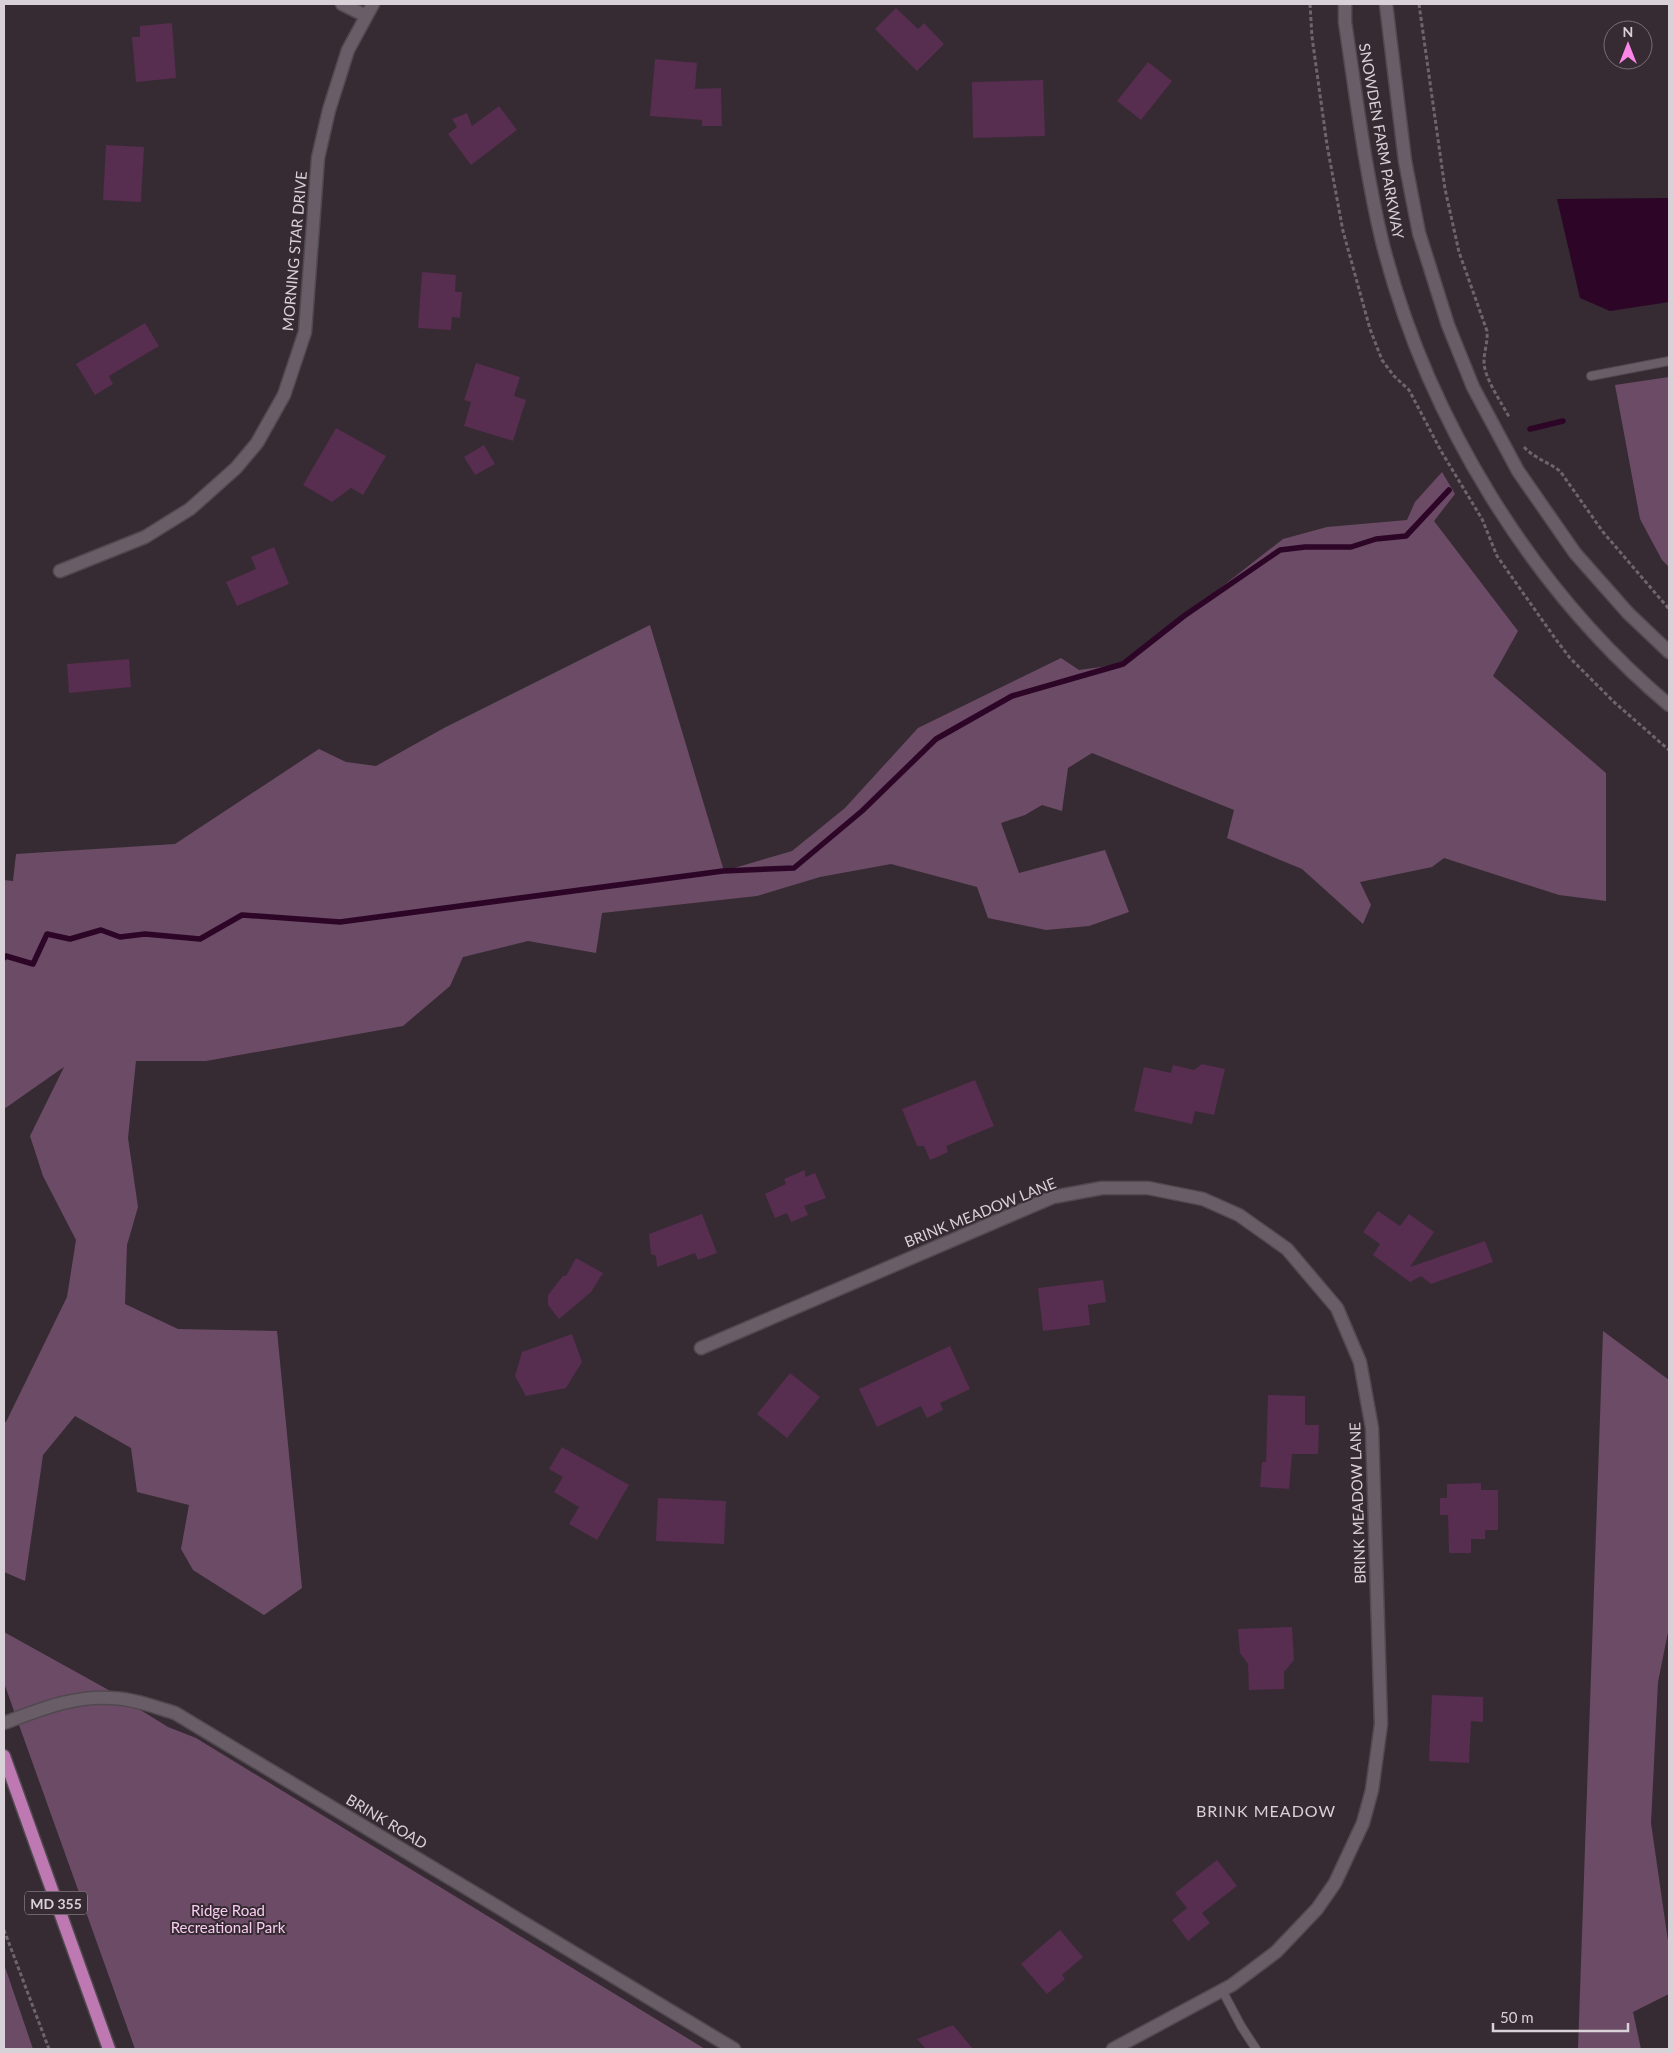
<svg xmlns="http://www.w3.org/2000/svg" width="1673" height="2053" viewBox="0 0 1673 2053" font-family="Lato,sans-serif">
<rect width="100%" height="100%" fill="#362b33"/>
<!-- green -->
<path fill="#6c4b66" d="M1669 377V567L1662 560 1640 519 1615 385Z
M1442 472 1455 494 1434 521 1518 631 1493 676 1606 773V901L1559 895 1444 858 1432 867 1360 882 1371 905 1363 924 1302 869 1227 838 1234 810 1092 753 1068 768 1062 811 1042 805 1025 815 1001 823 1019 873 1105 850 1129 912 1089 926 1046 930 988 918 977 887 891 864 820 877 757 896 602 913 596 953 528 941 463 957 450 986 403 1026 206 1061H136L128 1138 138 1207 127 1245 125 1304 178 1329 277 1331 302 1588 264 1615 193 1570 181 1549 189 1505 137 1492 131 1448 75 1416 43 1455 25 1581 4 1572V1422H6L67 1297 76 1240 43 1176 30 1136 64 1067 4 1109V880L13 881 16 854 175 844 319 749 346 762 376 766 444 728 650 625 724 871 792 851 845 808 918 728 1061 658 1079 670 1123 664 1283 539 1327 527 1407 520 1415 502Z
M1603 1331 1669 1380V1627L1658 1682 1651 1823 1669 1948V1994L1633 2012 1641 2049H1578Z
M4 1632 105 1688 168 1727 196 1738 705 2049H135L4 1683Z
M4 1964 33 2049H4Z"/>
<!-- water -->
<path fill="#2c0527" d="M1669 198V302L1610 311 1580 298 1557 199Z"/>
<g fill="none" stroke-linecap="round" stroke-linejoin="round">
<!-- stream -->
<path stroke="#2c0527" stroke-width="5.5" d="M1530 429 1563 421
M4 958 6 956 33 964 47 934 70 939 101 930 120 937 145 934 200 939 242 915 340 922 723 871 794 868 862 811 936 739 1012 696 1123 664 1184 616 1280 550 1305 547H1351L1376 539 1406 536 1449 490"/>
</g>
<!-- building -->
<path fill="#572d50" d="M896 8 918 29 924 23 944 44 917 71 875 29Z
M172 23 176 78 136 82 132 37H140V26Z
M655 59 697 63 695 89 721 88 722 126H702V120L650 116Z
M1148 62 1172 81 1141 120 1117 101Z
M1043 80 1045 136 973 138 972 82Z
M499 106 517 130 471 165 448 134 457 127 452 119 467 113 472 126Z
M106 145 144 147 141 202 103 200Z
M422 272 456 275 455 292H462L460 318 452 317 451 330 418 328Z
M145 323 159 346 109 376 113 384 95 395 76 364Z
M476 363 520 377 514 396 526 400 513 441 464 426 471 402 464 400Z
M336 428 386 456 363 495 351 488 332 502 303 485Z
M484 445 495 464 475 475 464 457Z
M274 547 289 584 237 606 226 582 256 569 251 557Z
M129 659 131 687 69 693 67 664Z
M1202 1064 1225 1069 1214 1115 1195 1111 1192 1124 1134 1111 1144 1067 1171 1073 1173 1065 1194 1070Z
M975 1080 994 1126 946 1146 948 1152 930 1160 924 1146H917L902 1109Z
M805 1170V1177L815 1173 826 1198 804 1206 808 1215 791 1222 787 1213 775 1218 765 1194 786 1184 784 1179Z
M1378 1211 1400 1226 1409 1214 1434 1232 1410 1267 1485 1241 1493 1262 1431 1284 1421 1276 1410 1282 1373 1255 1380 1244 1363 1232Z
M702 1214 717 1253 698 1260 695 1253 657 1267 656 1256 651 1254 649 1234Z
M576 1258 603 1273 591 1292 559 1319 548 1305V1295L563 1276H566Z
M1103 1280 1106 1302 1088 1305 1090 1325 1043 1331 1038 1288Z
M572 1334 582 1362 566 1388 526 1396 515 1376 522 1352Z
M950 1346 970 1389 940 1403 943 1410 927 1418 921 1406 877 1427 859 1389Z
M790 1373 820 1397 787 1438 757 1414Z
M1268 1395 1305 1396V1425H1319L1318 1454H1292L1289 1489 1260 1487 1262 1462H1266Z
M562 1447 629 1485 597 1540 569 1524 579 1507 554 1492 563 1477 549 1469Z
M1481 1483V1490H1498V1530H1485V1539H1471V1553H1449L1448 1515H1440V1498H1447V1484Z
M658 1498 726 1501 724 1544 656 1541Z
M1292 1627 1294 1660 1284 1672V1689L1249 1690 1248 1664 1240 1653 1238 1629Z
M1432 1695 1483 1697V1722L1471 1721 1469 1763 1429 1761Z
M1217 1860 1237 1886 1202 1913 1210 1923 1188 1941 1172 1920 1187 1908 1175 1893Z
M1060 1930 1083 1957 1062 1975 1065 1979 1047 1994 1021 1964Z
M953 2025 973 2049H926L917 2039Z"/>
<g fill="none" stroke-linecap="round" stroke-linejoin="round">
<defs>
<path id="service" d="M1591 376 1669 361
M1222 1990 1241 2026 1256 2049"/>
<path id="minor" d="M342 4 366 16
M60 571 145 537 190 509 236 468 257 443 284 395 305 332 318 158 329 110 348 50 373 4
M701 1348 1053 1197 1102 1188H1148L1203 1199 1239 1215 1287 1249 1337 1308 1360 1362 1372 1428 1381 1724 1372 1790 1363 1823 1335 1883 1317 1909 1276 1952 1232 1985 1113 2049"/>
<path id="secondary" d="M1345 4V22C1356 95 1365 170 1382 241 1426 416 1531 589 1669 705
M1386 4 1405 161 1419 233 1448 325 1473 387 1518 471 1575 553 1628 613 1669 652
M4 1723C39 1710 74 1695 112 1698 134 1699 155 1707 175 1713L734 2049"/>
<path id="primary" d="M4 1756 109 2049"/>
</defs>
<!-- service casing -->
<use href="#service" stroke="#514950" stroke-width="10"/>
<!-- minor casing -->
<use href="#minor" stroke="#514950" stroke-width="15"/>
<!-- secondary casing -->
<use href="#secondary" stroke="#514950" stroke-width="15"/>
<!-- primary casing -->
<use href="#primary" stroke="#514950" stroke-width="15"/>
<!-- path -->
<path stroke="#6e646b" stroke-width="3" stroke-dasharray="4 2.5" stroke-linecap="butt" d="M1310 4 1312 37 1327 145 1343 231 1370 329 1382 360 1394 376 1409 390 1441 451 1482 519 1497 556 1557 641 1570 658 1614 702 1669 750
M1419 4 1445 189 1459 252 1487 331C1488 342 1484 351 1484 362 1484 378 1502 403 1509 417
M1524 447C1534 458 1548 462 1560 471L1603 532 1669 609
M4 1930 49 2049"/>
<!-- service -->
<use href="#service" stroke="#695d67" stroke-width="8"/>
<!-- minor -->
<use href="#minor" stroke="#695d67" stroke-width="12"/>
<!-- secondary -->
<use href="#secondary" stroke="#695d67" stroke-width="12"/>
<!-- primary -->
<use href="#primary" stroke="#be79b3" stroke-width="12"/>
</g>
<g text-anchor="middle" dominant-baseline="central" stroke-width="4" stroke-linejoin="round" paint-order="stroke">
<!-- shield labels -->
<rect fill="#362b33" stroke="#a79fa6" stroke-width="1" x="25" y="1891.5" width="62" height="23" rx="4"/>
<g font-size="14" font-weight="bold" fill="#d8d1d7">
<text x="56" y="1903">MD 355</text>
</g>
<!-- street labels -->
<g font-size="15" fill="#d8d1d7" stroke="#362b33">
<text transform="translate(1382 141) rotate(80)">SNOWDEN FARM PARKWAY</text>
<text transform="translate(294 251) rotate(-85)">MORNING STAR DRIVE</text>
<text transform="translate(980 1212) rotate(-22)">BRINK MEADOW LANE</text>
<text transform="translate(1357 1503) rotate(-92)">BRINK MEADOW LANE</text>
<text transform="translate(387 1821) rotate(31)">BRINK ROAD</text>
</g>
<!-- park labels -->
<g font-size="15" fill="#f8cdf0" stroke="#362b33">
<text x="228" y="1910">Ridge Road<tspan x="228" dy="17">Recreational Park</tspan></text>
</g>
<!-- neighbourhood labels -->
<g font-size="16" letter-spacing="1" fill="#d8d1d7" stroke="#362b33">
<text x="1266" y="1810">BRINK MEADOW</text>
</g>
</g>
<!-- border -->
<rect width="1673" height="2053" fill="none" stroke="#d8d1d7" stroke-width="10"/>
<!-- north arrow -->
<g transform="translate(1628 45)"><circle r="24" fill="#362b33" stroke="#776d75"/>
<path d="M0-4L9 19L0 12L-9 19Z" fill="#fa87e8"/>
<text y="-8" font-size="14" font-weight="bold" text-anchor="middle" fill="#d8d1d7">N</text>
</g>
<!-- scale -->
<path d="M1493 2023v8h135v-8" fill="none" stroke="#d8d1d7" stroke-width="2.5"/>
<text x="1500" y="2023" font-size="15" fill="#d8d1d7" stroke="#362b33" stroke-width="4" paint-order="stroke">50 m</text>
</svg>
